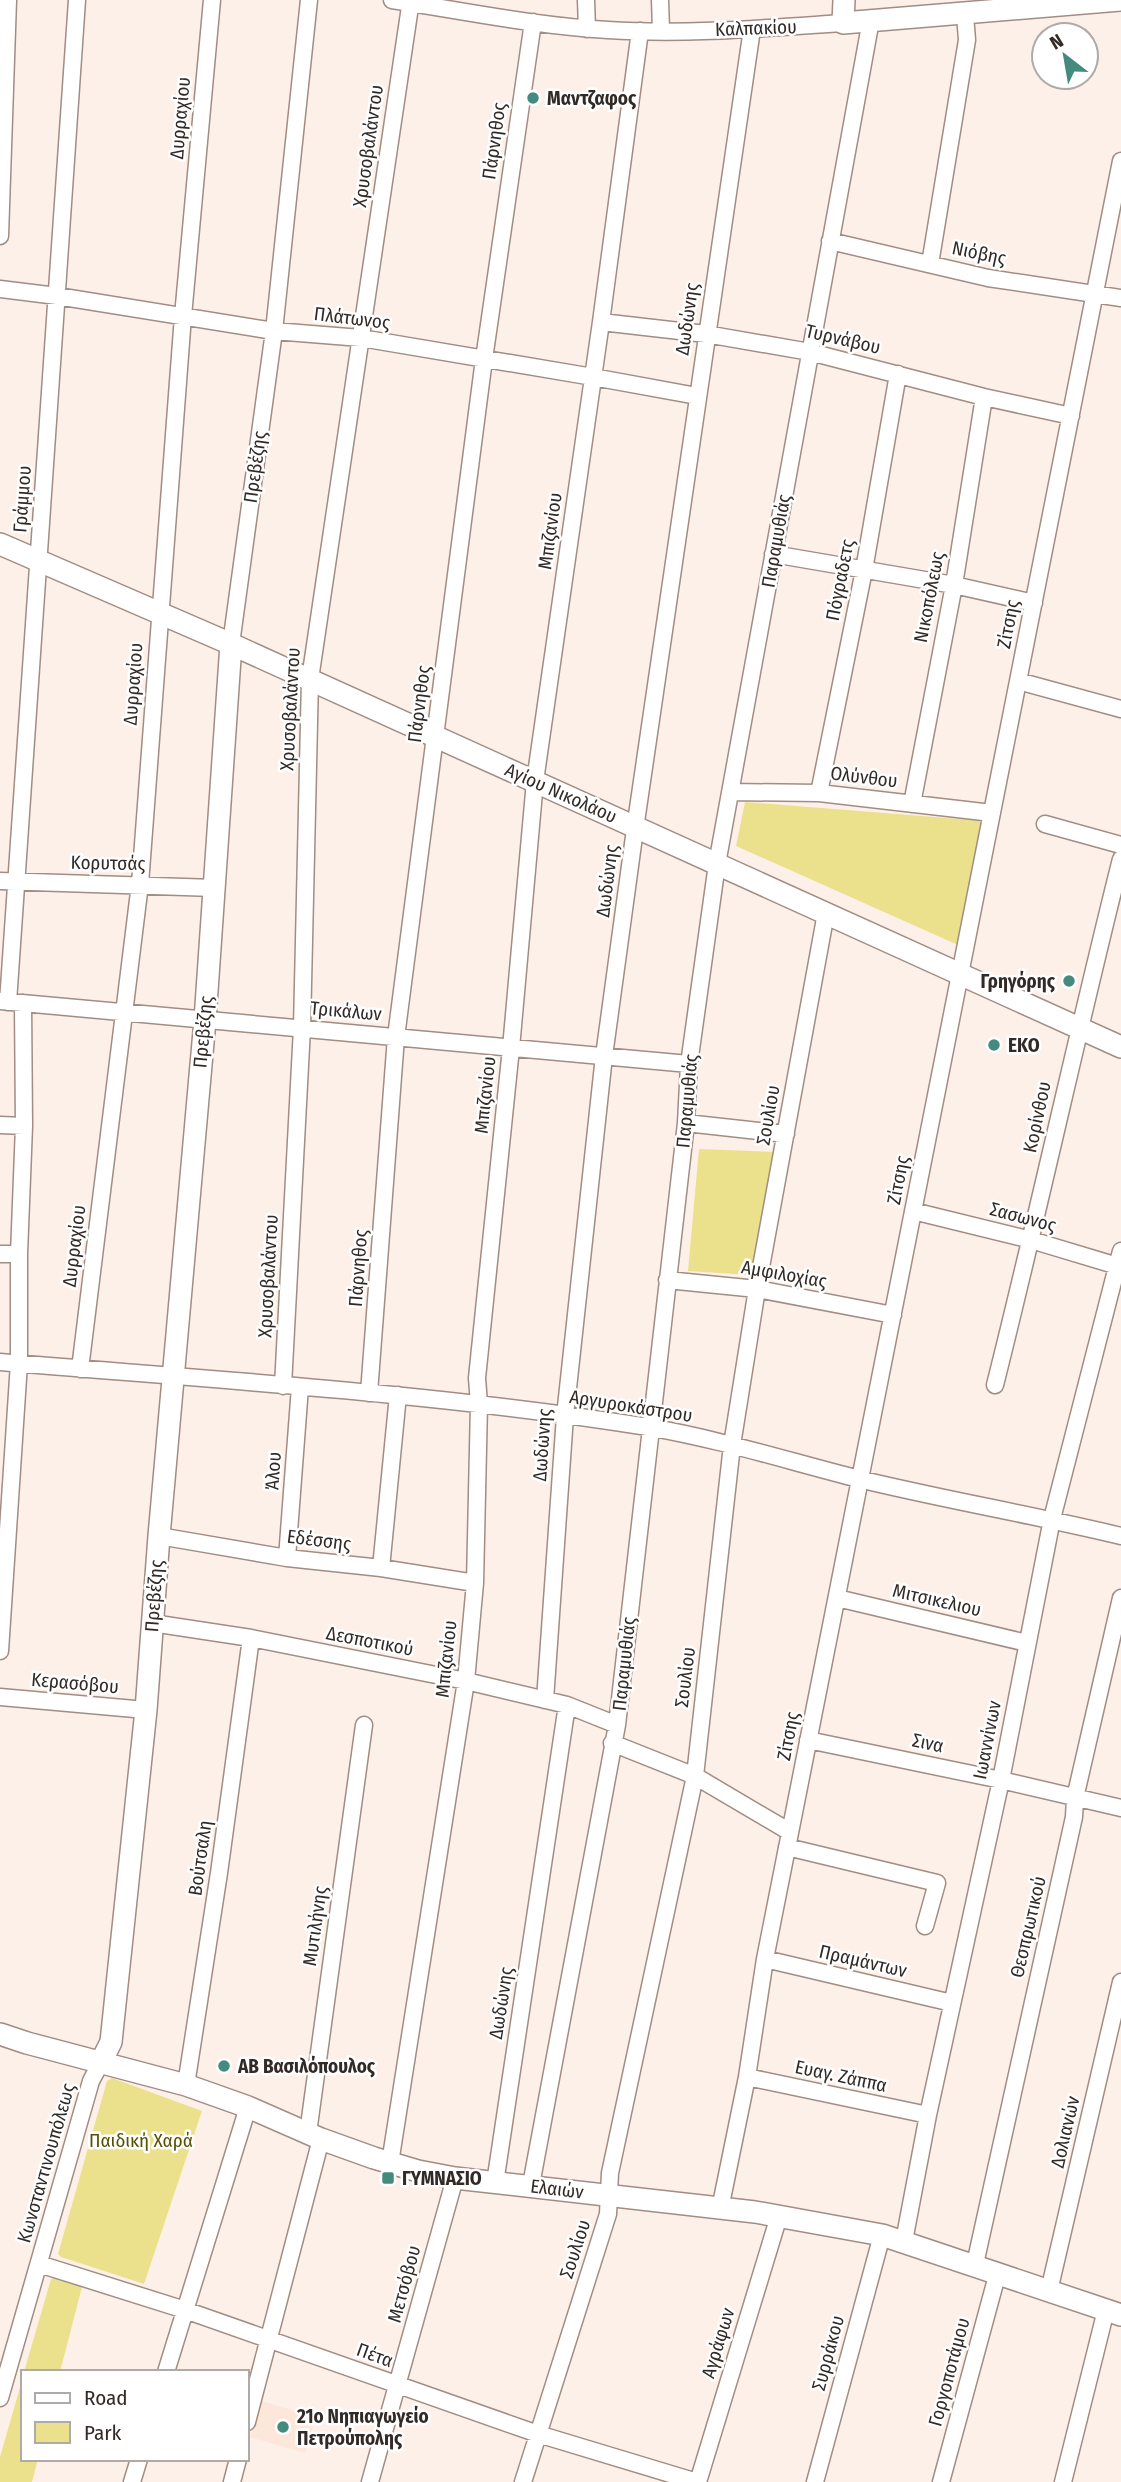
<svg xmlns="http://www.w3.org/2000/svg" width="1121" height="2482" viewBox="0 0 1121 2482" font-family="'Fira Sans Condensed',sans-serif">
<rect width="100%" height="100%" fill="#fdf0e9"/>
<!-- built -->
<path fill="#fde6da" d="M261 2401 316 2417 305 2453 250 2437Z"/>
<!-- green -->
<path fill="#ebe18c" d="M745 802 985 821 958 945 736 846Z
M699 1149 778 1152 750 1275 688 1271Z
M112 2078 202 2111 144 2284 61 2257 58 2254 107 2081Z
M55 2278 82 2287 60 2372H24L51 2279Z
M23 2377V2459H38L32 2482H0V2457Z"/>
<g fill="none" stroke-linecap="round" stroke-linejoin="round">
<defs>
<path id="street" d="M392 0C464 11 536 26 608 30 685 35 767 28 843 23
M586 0 587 29
M660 0 661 30
M0 236 8 0
M830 241 988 278 1121 298
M930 264 967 40 965 15
M0 289 57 296 274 331 361 338 593 377 697 396
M601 322 706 334 810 352 984 397 1071 416
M773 554 954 585 1034 603
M231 644 274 331 309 0
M1018 681 1121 709
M730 792 819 793 992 813
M819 793 864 570 898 374
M912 804 954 585 984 397
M1045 824 1121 845
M0 881 215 888
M0 1001 689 1064
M8 1002 77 0
M686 1123 786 1134
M0 1125 24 1126
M913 1211 1031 1240 1121 1267
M0 1254H19
M667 1280 757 1289 893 1315
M0 1362C216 1380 434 1393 648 1427 719 1439 788 1461 859 1479 945 1500 1034 1515 1121 1536
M80 1369 140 884 183 316 212 0
M995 1385C1039 1210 1077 1034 1121 859
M283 1386 302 1028 310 679 411 0
M369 1393 396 1037 484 359 533 22
M159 1536 287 1558 381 1568 475 1583
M287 1558 300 1387
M381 1568 398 1395
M837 1598 1027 1643
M152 1623 251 1638 466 1681 567 1705 617 1725
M0 1651 19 1363V1254L24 1126 23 1003
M0 1697 146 1710
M545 1700 565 1416 604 1056 636 822 752 29
M808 1740 1001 1780 1121 1808
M612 1743 695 1776 790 1832
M787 1847 937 1883 925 1926
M765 1959 952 2003
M747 2077 928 2115
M186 2085 219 1873 251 1638
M308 2133 364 1725
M390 2163 466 1681 475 1583 479 1404 477 1378 511 1048 535 781 601 322 640 31
M495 2183 567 1705
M531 2185 617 1725 686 1123 689 1064 717 864 871 20
M720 2209 747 2077 765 1959 1121 161
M904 2241 928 2115 1001 1780 1052 1519 1121 1251
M39 2264 185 2310 538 2434 697 2482
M975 2264 1074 1817 1075 1798 1121 1598
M1049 2291 1121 1982
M166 2372 248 2107
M0 2398 91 2081 101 2062
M247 2422 321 2139
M132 2482 139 2459
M232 2482 238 2459
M370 2482 455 2178
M523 2482 608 2214 610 2173 695 1776 732 1445 757 1289 826 913
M698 2482 779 2216
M815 2482 882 2235
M941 2482 998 2272
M1063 2482 1106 2310"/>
<path id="secondary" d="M844 0 843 23 1121 0
M0 544 231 644 1121 1047
M0 2034 27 2043 186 2085 248 2107 321 2139 374 2158 418 2171 455 2178 755 2212 882 2235 1121 2315
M101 2062 111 2042 146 1710 159 1536 205 1020 231 644"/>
</defs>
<!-- street casing -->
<use href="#street" stroke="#a08d83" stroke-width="19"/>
<!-- secondary casing -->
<use href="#secondary" stroke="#a08d83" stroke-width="24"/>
<!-- street -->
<use href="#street" stroke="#fff" stroke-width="16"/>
<!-- secondary -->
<use href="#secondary" stroke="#fff" stroke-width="21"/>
</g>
<!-- markers -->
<g fill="#458a7f" stroke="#fff" stroke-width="2.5">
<circle cx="533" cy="98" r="7"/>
<circle cx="1069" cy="981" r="7"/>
<circle cx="994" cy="1045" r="7"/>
<circle cx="224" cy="2066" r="7"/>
<rect x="381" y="2171" width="14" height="14" rx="3.5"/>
<circle cx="283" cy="2427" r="7"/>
</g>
<g text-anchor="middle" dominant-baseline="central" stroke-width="5" stroke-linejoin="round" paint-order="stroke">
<!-- street labels -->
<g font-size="19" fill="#322a26" stroke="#fff">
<text transform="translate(756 28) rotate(-2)">Καλπακίου</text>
<text transform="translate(180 118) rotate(-85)">Δυρραχίου</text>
<text transform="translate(494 141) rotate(-82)">Πάρνηθος</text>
<text transform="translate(368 146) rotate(-82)">Χρυσοβαλάντου</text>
<text transform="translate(979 253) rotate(12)">Νιόβης</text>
<text transform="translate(352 318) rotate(7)">Πλάτωνος</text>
<text transform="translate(687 319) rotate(-82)">Δωδώνης</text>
<text transform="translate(843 339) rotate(13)">Τυρνάβου</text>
<text transform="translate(255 467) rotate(-82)">Πρεβέζης</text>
<text transform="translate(22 499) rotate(-86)">Γράμμου</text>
<text transform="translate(550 531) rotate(-82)">Μπιζανίου</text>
<text transform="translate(776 541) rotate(-80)">Παραμυθιάς</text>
<text transform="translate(840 580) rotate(-79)">Πόγραδετς</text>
<text transform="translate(929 597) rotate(-79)">Nικοπόλεως</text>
<text transform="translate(1008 624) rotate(-79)">Ζίτσης</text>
<text transform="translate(133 684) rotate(-86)">Δυρραχίου</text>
<text transform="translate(419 704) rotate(-83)">Πάρνηθος</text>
<text transform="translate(290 709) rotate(-87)">Χρυσοβαλάντου</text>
<text transform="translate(864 777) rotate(7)">Ολύνθου</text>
<text transform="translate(561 793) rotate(24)">Αγίου Νικολάου</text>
<text transform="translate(108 863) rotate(1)">Κορυτσάς</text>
<text transform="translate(607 881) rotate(-83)">Δωδώνης</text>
<text transform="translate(346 1011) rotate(5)">Τρικάλων</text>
<text transform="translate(203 1032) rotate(-85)">Πρεβέζης</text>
<text transform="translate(485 1095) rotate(-84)">Μπιζανίου</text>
<text transform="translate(687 1101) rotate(-85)">Παραμυθιάς</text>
<text transform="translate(768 1115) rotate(-80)">Σουλίου</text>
<text transform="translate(1037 1117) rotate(-78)">Κορίνθου</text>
<text transform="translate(898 1180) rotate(-79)">Ζίτσης</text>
<text transform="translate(1023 1217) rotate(15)">Σασωνος</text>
<text transform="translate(74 1246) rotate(-83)">Δυρραχίου</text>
<text transform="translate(358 1268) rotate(-86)">Πάρνηθος</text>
<text transform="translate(784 1274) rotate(10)">Αμφιλοχίας</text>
<text transform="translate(268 1276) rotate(-87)">Χρυσοβαλάντου</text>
<text transform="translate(631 1406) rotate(9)">Αργυροκάστρου</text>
<text transform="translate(542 1445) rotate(-86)">Δωδώνης</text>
<text transform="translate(273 1471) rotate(-86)">Άλου</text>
<text transform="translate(319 1540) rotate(7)">Εδέσσης</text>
<text transform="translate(154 1596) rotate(-86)">Πρεβέζης</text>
<text transform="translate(937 1600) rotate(13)">Μιτσικελιου</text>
<text transform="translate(370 1641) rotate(11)">Δεσποτικού</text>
<text transform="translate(446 1659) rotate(-84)">Μπιζανίου</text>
<text transform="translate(624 1664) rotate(-84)">Παραμυθιάς</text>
<text transform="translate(685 1677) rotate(-83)">Σουλίου</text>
<text transform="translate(75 1683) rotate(5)">Κερασόβου</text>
<text transform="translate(788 1736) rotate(-79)">Ζίτσης</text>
<text transform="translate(987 1740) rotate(-79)">Ιωαννίνων</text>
<text transform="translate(928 1743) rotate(12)">Σινα</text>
<text transform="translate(200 1858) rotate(-82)">Βούτσαλη</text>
<text transform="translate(315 1926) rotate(-82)">Μυτιλήνης</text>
<text transform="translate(1028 1927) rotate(-77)">Θεσπρωτικού</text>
<text transform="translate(863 1961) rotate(13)">Πραμάντων</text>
<text transform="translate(501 2003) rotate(-81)">Δωδώνης</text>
<text transform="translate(841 2076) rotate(12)">Ευαγ. Ζάππα</text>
<text transform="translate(1065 2132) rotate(-77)">Δολιανών</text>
<text transform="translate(46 2163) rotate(-74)">Κωνσταντινουπόλεως</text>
<text transform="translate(557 2189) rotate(7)">Ελαιών</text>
<text transform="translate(575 2249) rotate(-72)">Σουλίου</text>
<text transform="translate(404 2284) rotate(-75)">Μετσόβου</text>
<text transform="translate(718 2343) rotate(-73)">Αγράφων</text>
<text transform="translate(828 2353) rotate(-75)">Συρράκου</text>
<text transform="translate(375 2355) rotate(20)">Πέτα</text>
<text transform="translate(949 2372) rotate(-75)">Γοργοποτάμου</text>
</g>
<!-- poi labels -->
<g font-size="19" font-weight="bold" fill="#322a26" stroke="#fff" text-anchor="start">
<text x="547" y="98">Μαντζαφος</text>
<text x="1055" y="981" text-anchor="end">Γρηγόρης</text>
<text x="1008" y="1045">EKO</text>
<text x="238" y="2066">ΑΒ Βασιλόπουλος</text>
<text x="402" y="2178">ΓΥΜΝΑΣΙΟ</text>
<text x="297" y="2416">21ο Νηπιαγωγείο<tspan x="297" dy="22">Πετρούπολης</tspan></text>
</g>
<!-- park labels -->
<g font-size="19" fill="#585003" stroke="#fff">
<text x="141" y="2140">Παιδική Χαρά</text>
</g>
</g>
<!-- legend -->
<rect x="21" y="2370" width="228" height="91" fill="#ffffff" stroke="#adaaa8" stroke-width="2"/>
<rect x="35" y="2393" width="35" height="10" fill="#ffffff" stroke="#adaaa8" stroke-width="2"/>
<text x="84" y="2405" font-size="21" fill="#322a26">Road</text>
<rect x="35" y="2422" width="35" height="21" fill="#ebe18c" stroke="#adaaa8" stroke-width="2"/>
<text x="84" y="2440" font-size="21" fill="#322a26">Park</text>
<!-- north arrow -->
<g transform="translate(1065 56) rotate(329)"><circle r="33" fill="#ffffff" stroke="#adaaa8" stroke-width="2"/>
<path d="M0-5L12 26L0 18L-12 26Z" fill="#458a7f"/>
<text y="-10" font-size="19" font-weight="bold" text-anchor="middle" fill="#322a26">N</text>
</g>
</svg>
